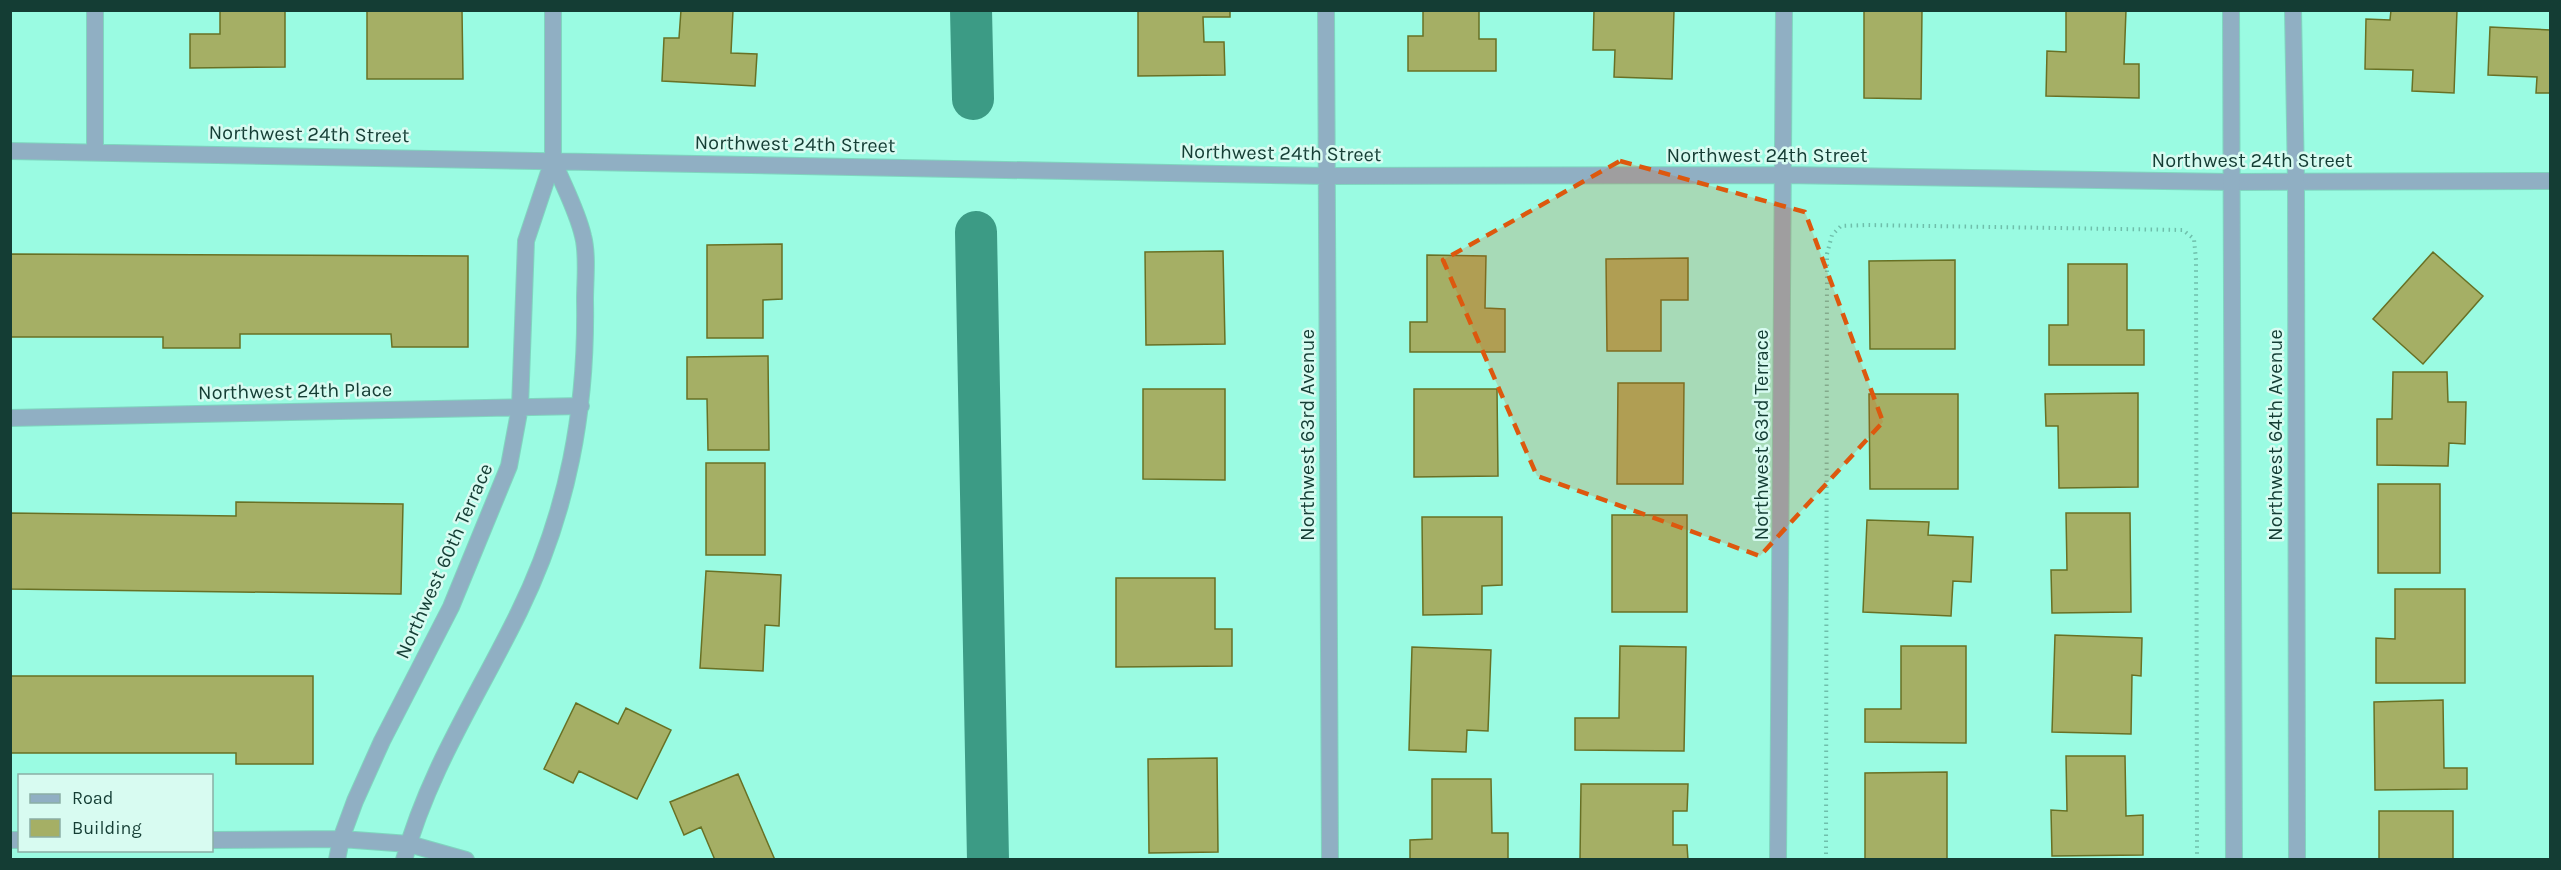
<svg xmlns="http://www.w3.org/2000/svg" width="2561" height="870" viewBox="0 0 2561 870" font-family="Karla,sans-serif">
<rect width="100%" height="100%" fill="#9afbe2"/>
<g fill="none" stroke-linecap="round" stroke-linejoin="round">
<!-- canal -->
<path stroke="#3c9b85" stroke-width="42" d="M971 10 973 99
M976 232 988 860"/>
</g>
<!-- building -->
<path fill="#a5af65" stroke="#687125" stroke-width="1.5" d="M220 10H285V67L190 68V34H220Z
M367 10H462L463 79H367Z
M681 10H733L731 53 757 54 755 86 662 81 664 38H679Z
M1138 10H1230V17H1203L1204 42H1224L1225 75 1138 76Z
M1423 10H1479V39H1496V71H1408V36H1423Z
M1594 10H1674L1672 79 1614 77 1615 50H1593Z
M1864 10H1922L1921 99 1864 98Z
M2066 10H2126L2124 64H2139V98L2046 96 2047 51 2066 52Z
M2391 10H2457L2454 93 2412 91 2413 70 2365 69 2366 19 2390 20Z
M2490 27 2550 30V93H2536L2537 77 2488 75Z
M782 244V299L763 300V338H707V245Z
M1223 251 1225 344 1146 345 1145 252Z
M2433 252 2483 296 2423 364 2373 319Z
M10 254 468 256V347H392L391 334H240V348H163V337H10Z
M1427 255 1486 256 1485 308 1505 309V352H1410V322H1427Z
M1688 258V300H1661V351H1607L1606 259Z
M1955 260V349H1870L1869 261Z
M2068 264H2127V330H2144V365H2049V325H2068Z
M768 356 769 450H708L707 399H687V357Z
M2393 372H2447L2448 402H2466L2465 444 2449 443 2448 466 2377 465V419H2392Z
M1618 383H1684L1683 484H1617Z
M1143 389H1225V480L1143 479Z
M1414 389H1497L1498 476 1414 477Z
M2138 393V487L2059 488 2058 426H2046L2045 394Z
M1869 394H1958V489H1870Z
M706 463H765V555H706Z
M2378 484H2440V573H2378Z
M236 502 403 504 401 594 10 589V513L236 516Z
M2066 513H2130L2131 612 2052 613 2051 570H2067Z
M1612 515H1687V612H1612Z
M1422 517H1502V585L1482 586V614L1423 615Z
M1867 520 1929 522 1928 535 1973 537 1971 582 1953 581 1951 616 1863 612Z
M706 571 781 575 779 626 765 625 763 671 700 668Z
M1116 578H1215V629H1232V666L1116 667Z
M2395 589H2465V683H2376V638L2395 639Z
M2055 635 2142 638 2141 676 2132 675 2131 734 2052 732Z
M1620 646 1686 647 1684 751 1575 750V718H1619Z
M1901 646H1966V743L1865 742V709H1901Z
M1412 647 1491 650 1488 731 1467 730 1466 752 1409 750Z
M10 676H313V764H236V753H10Z
M2443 700 2444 768H2467V789L2375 790 2374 702Z
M576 703 618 724 626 708 671 730 637 799 579 771 573 783 544 769Z
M2066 756H2125L2126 816 2143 815V855L2052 856 2051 810 2067 811Z
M1217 758 1218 852 1149 853 1148 759Z
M1947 772V860H1865V773Z
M738 774 775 860H715L701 827 684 835 670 802Z
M1432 779H1491L1492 833H1508V860H1410V840L1432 839Z
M1581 784H1688L1687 811H1673V845H1687L1688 860H1580Z
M2379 811H2453V860H2379Z"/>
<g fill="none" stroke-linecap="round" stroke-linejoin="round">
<defs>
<path id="minor" d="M95 10V151
M1326 10 1330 860
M10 151 1327 176 1784 175 2230 182 2550 181
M10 418 581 406
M10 840H20
M212 840 341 839 409 844 466 860
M337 860 341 839 355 801 382 741 451 607 509 466 520 407 526 241 553 160V10
M404 860C428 771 479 694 519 612 568 512 587 410 585 300 585 280 588 255 583 236 577 210 563 185 553 160
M1778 860 1784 10"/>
<path id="tertiary" d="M2231 10 2234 860
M2293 10 2296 182 2297 860"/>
</defs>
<!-- minor casing -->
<use href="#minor" stroke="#7fd5bf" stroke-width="18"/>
<!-- tertiary casing -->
<use href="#tertiary" stroke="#7fd5bf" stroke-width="18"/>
<!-- path -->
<path stroke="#6fbfab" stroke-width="4" stroke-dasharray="1.5 4.5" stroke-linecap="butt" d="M1826 860 1827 254 1832 235 1841 226 1867 225 2183 230 2194 239 2196 260 2197 860"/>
<!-- minor -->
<use href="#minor" stroke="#90afc3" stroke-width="16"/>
<!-- tertiary -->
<use href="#tertiary" stroke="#90afc3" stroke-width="16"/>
</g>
<!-- marked area -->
<path fill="#dd580e" fill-opacity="0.2" stroke="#dd580e" stroke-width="4.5" stroke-dasharray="12 8" stroke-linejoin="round" d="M1620 161 1805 212 1883 422 1760 556 1537 476 1443 260Z"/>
<g text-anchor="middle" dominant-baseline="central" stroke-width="5" stroke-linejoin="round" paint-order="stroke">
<!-- street labels -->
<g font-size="20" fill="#143d34" stroke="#d8fbf1">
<text transform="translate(309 134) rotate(1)">Northwest 24th Street</text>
<text transform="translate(795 144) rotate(1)">Northwest 24th Street</text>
<text transform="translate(1281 153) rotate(1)">Northwest 24th Street</text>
<text x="1767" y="155">Northwest 24th Street</text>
<text x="2252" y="160">Northwest 24th Street</text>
<text transform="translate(295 391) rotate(-1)">Northwest 24th Place</text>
<text transform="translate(1307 435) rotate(-90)">Northwest 63rd Avenue</text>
<text transform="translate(1761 435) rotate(-90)">Northwest 63rd Terrace</text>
<text transform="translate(2275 435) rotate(-90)">Northwest 64th Avenue</text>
<text transform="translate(444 561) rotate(-66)">Northwest 60th Terrace</text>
</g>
</g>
<!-- border -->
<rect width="2561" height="870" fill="none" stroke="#143d34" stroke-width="24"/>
<!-- legend -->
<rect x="18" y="774" width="195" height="78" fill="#d8fbf1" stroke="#8aafa5" stroke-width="1.5"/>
<rect x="30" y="794" width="30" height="9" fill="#90afc3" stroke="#8aafa5" stroke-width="1.5"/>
<text x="72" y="804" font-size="18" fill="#143d34">Road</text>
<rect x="30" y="819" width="30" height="18" fill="#a5af65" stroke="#8aafa5" stroke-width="1.5"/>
<text x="72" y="834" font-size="18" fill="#143d34">Building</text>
</svg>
